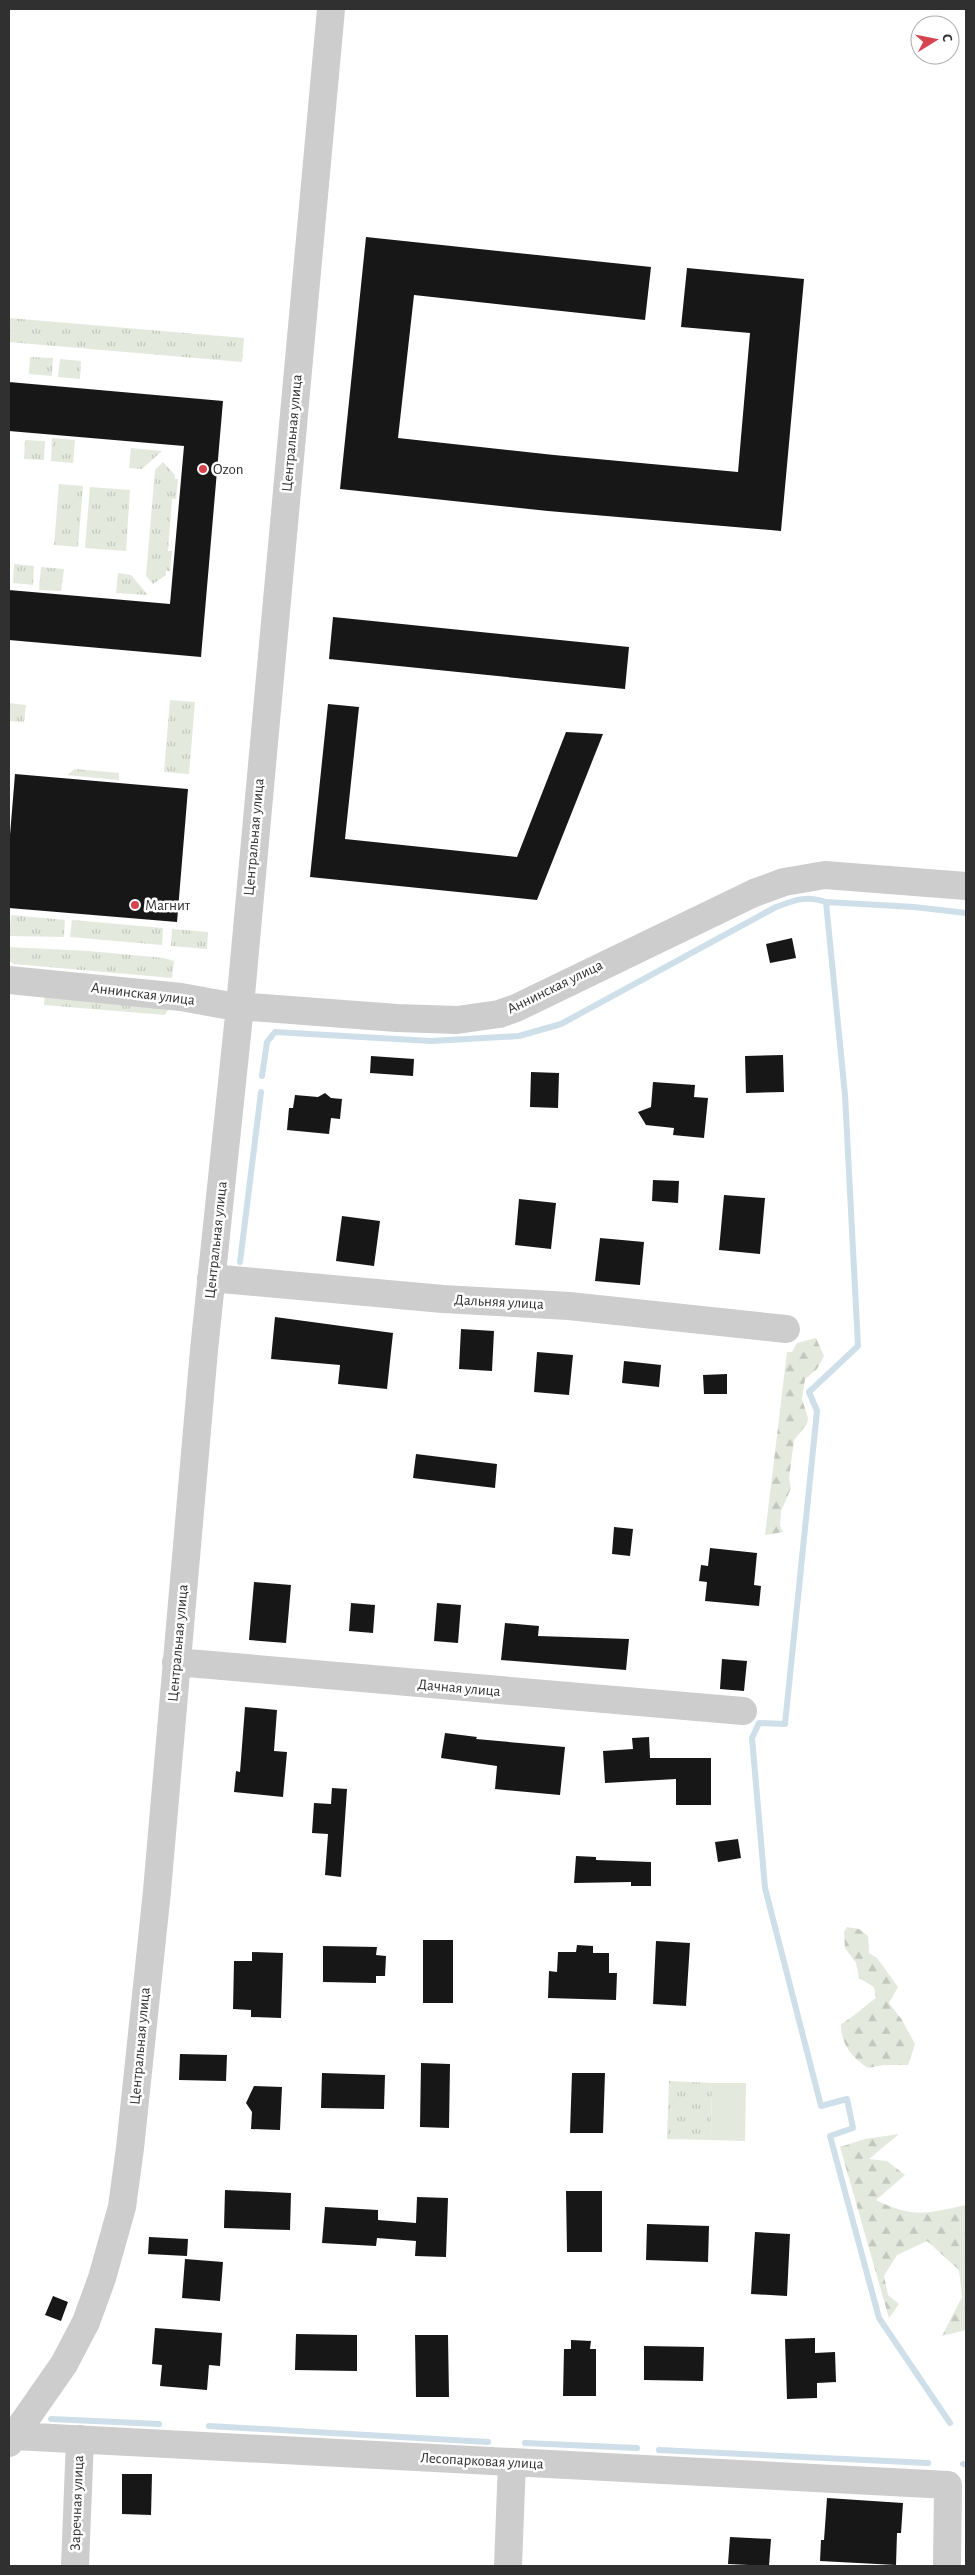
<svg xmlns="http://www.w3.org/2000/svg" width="975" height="2575" viewBox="0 0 975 2575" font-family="'Alegreya Sans',sans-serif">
<defs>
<pattern id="grass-tufts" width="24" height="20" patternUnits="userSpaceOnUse" patternTransform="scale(1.25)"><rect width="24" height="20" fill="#e3e9dd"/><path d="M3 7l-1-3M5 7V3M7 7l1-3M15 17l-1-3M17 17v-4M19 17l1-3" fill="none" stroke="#c3c8be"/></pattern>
<pattern id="forest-firs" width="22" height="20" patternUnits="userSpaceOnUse" patternTransform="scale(1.25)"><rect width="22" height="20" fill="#e3e9dd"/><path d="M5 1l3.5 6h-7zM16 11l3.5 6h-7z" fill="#c3c8be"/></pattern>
</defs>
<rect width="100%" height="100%" fill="#fff"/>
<!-- grass -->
<path fill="url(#grass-tufts)" d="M9 318 244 338 242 362 9 342Z
M30 357 53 358 52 376 29 374Z
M60 359 81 361 80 379 58 377Z
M52 438 75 440 73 463 51 461Z
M25 440 45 441 44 460 24 459Z
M131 448 162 451 142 469 129 468Z
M163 462 175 475V479H178L176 499H172L168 551H172L170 571H166V575L153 584 146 576 155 470Z
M59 484 83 486 78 547 54 545Z
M90 487 130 490 126 551 85 548Z
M14 564 34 566 33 585 13 583Z
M41 567 64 569 61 591 39 590Z
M118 573 131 575 148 595 116 593Z
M170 700 195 702 189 774 164 772Z
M9 703 26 705 24 722 9 721Z
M75 769 119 773V780L67 775Z
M11 915 65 920 64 937 9 936Z
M72 920 163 928 162 945 70 937Z
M172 929 208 932 207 949 171 946Z
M9 947 89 951 164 958 174 961 172 978 14 964 9 961Z
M45 993 170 1007 165 1015 44 1005Z
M669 2081 712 2083 711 2140 667 2139Z"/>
<!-- forest -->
<path fill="url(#forest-firs)" d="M816 1338 824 1356 817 1369 805 1379 802 1399 808 1418 807 1424 794 1440 789 1478 791 1488 781 1511 780 1526 783 1532 765 1535 787 1352H792L797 1343Z
M847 1927 859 1929 868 1936 869 1953 877 1958 898 1987 889 2003 902 2020 915 2044 908 2065H883L868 2068C851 2057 841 2044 841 2024 854 2017 864 2006 876 1998L874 1987 859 1978 856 1963 845 1948 844 1932Z
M899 2134 869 2159 887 2161 905 2175 876 2200C914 2219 928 2213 966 2205V2330L942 2336 962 2297 959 2270 927 2241 897 2255 884 2276 888 2295 899 2304 889 2318 840 2147 865 2139Z"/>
<!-- garden -->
<path fill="#e3e9dd" d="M712 2083H746L745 2141 711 2140Z"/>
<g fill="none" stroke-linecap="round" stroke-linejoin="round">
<!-- stream -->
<path stroke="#cedfea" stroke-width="6" d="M826 902 845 1095 858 1346 809 1392 817 1411 785 1724 759 1723 752 1738 765 1888 821 2106 847 2099 853 2128 830 2136 879 2318 950 2423
M262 1076 267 1042 275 1032 431 1041 519 1036 561 1024 776 907C795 900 807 895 826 902L914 907 966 913
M240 1262 261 1092
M51 2419 159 2424
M209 2426 488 2442
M525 2443 637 2448
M659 2450 928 2463
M963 2464 966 2465"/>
</g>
<!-- building -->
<path fill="#171717" d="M366 237 651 267 645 320 414 295 398 438 554 455 738 472 750 333 681 327 687 268 804 279 781 531 548 511 340 489Z
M9 382 223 401 201 657 9 640V590L170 604 184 446 9 431Z
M333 617 629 647 625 689 329 659Z
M328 704 359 707 345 839 517 857 566 732 603 734 537 900 310 877Z
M15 774 188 789 177 922 9 908V847Z
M792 938 796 958 770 963 766 944Z
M783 1055 784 1092 746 1093 745 1056Z
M371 1056 414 1059 413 1076 370 1073Z
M531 1072 559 1073 558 1108 530 1107Z
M653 1082 695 1085 694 1097 708 1098 704 1138 673 1135 674 1128 646 1125 638 1112 651 1107Z
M325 1093 331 1098 342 1099 340 1119 331 1118 329 1134 287 1130 289 1108H293L295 1095 318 1097Z
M653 1180 679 1181 678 1203 652 1201Z
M724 1195 765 1198 760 1254 719 1250Z
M519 1199 556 1203 551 1249 515 1245Z
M342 1216 380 1221 374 1266 336 1261Z
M600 1238 644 1242 640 1285 595 1281Z
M275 1317 393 1333 387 1389 338 1384 340 1365 271 1359Z
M461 1329 494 1331 492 1371 459 1369Z
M537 1352 573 1355 569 1395 534 1392Z
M624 1361 661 1365 659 1387 622 1383Z
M727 1374V1394H704L703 1375Z
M416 1454 497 1464 495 1488 413 1478Z
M614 1527 633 1529 630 1556 612 1554Z
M710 1548 757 1553 754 1585 761 1586 759 1606 705 1601 707 1582 699 1581 701 1565 708 1566Z
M254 1582 291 1585 286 1643 249 1640Z
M351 1603 375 1605 373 1633 349 1631Z
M437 1603 461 1605 458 1643 434 1641Z
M505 1623 539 1626 538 1636 629 1639 626 1670 501 1660Z
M722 1659 747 1661 744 1691 720 1689Z
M245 1707 277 1710 274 1751 287 1752 283 1797 234 1792 236 1771 240 1772Z
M445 1733 477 1737 476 1739 565 1747 560 1795 495 1789 497 1766 441 1758Z
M649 1737 650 1758H711V1805H676V1779L605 1783 603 1751 633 1749 632 1738Z
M332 1788 347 1789 341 1877 325 1875 328 1834 312 1833 314 1803 331 1804Z
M738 1839 741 1858 718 1862 715 1842Z
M576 1856 596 1857V1860L651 1862V1886H631V1882L574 1883Z
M423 1940H453V2003H423Z
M656 1941 690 1943 686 2006 653 2004Z
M577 1945 593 1946V1953H609V1973H617L616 2000 548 1998 549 1971 557 1972 558 1952H576Z
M323 1946 377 1947 376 1955 386 1956 385 1976H376V1983L323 1982Z
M252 1952 283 1953 281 2018 251 2017V2010L233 2009 234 1961H252Z
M180 2054 227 2055 226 2081 179 2080Z
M421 2063 450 2064 449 2128 420 2127Z
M322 2073 385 2075 384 2109 321 2108Z
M572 2073H605L603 2133H570Z
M254 2086 282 2087 280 2130 251 2129 252 2112 246 2103Z
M225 2190 291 2193 290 2230 224 2228Z
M566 2191H602V2252H567Z
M417 2197 448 2198 446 2257 415 2256 416 2241 377 2238 376 2246 322 2243 325 2207 378 2210V2220L416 2223Z
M647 2224 709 2226 708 2262 646 2260Z
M755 2232 790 2234 787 2296 751 2294Z
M149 2237 188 2239 187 2256 148 2254Z
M185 2259 223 2262 220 2301 182 2298Z
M53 2296 68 2302 61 2321 45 2315Z
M155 2328 222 2333 220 2366 209 2365 207 2390 160 2386 162 2365 152 2364Z
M296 2334 357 2335V2371L295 2370Z
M415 2335H448L449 2397H416Z
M815 2338V2353L835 2352 836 2382 817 2383V2398L787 2399 785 2339Z
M571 2340 591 2341 590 2349H596V2396H563L564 2349H571Z
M644 2346 704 2347 703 2381 644 2380Z
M122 2474H152L151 2515 122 2514Z
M827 2498 903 2503 901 2533H897L896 2565 820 2561 821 2540H824Z
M730 2537 771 2539 769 2566 728 2564Z"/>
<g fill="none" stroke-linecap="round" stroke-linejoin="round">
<!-- minor -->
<path stroke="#cdcdcd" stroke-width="28" d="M9 980 181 997 225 1005 397 1018 457 1020 499 1014 516 1008 754 893 784 882 825 875 966 886
M211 1278 443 1299 569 1306 786 1329
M176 1662 743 1711
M15 2436 948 2485 947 2566
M9 2443 64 2364 86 2322 102 2278 122 2207 130 2148 157 1891 204 1350 240 1006 331 9
M75 2566 80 2439
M508 2566 512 2462"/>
</g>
<!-- markers -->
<g fill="#d64450" stroke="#fff" stroke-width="2">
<circle cx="203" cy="469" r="5"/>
<circle cx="135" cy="905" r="5"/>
</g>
<g text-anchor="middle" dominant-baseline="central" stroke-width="5" stroke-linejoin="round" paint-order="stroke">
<!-- street labels -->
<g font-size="15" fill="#303030" stroke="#fff">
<text transform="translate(292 433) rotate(-85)">Центральная улица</text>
<text transform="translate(254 837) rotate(-85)">Центральная улица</text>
<text transform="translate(555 987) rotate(-26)">Аннинская улица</text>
<text transform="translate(143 994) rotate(7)">Аннинская улица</text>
<text transform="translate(216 1240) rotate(-84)">Центральная улица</text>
<text transform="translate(499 1302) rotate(3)">Дальняя улица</text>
<text transform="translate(178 1643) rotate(-85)">Центральная улица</text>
<text transform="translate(459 1688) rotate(5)">Дачная улица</text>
<text transform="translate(140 2046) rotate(-85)">Центральная улица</text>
<text transform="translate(482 2461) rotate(3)">Лесопарковая улица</text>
<text transform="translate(77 2503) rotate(-88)">Заречная улица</text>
</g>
<!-- poi labels -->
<g font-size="15" fill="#303030" stroke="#fff" text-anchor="start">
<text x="213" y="469">Ozon</text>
<text x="145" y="905">Магнит</text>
</g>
</g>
<!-- border -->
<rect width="975" height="2575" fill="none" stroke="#303030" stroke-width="20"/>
<!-- north arrow -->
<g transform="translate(935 40) rotate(80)"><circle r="24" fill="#ffffff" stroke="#acacac"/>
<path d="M0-4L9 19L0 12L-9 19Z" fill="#d64450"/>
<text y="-8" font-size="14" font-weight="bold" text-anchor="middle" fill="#303030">С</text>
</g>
</svg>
